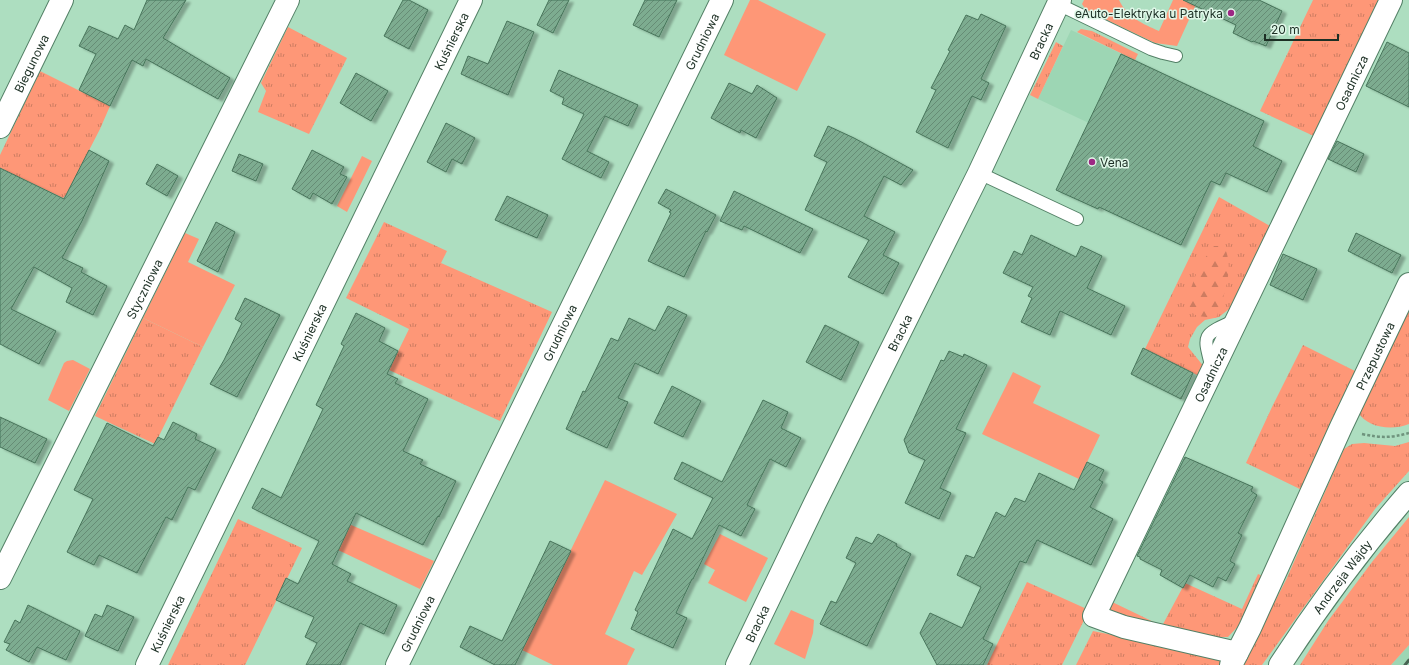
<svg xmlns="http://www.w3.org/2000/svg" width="1409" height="665" viewBox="0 0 1409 665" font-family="Inter,sans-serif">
<defs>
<pattern id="grass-tufts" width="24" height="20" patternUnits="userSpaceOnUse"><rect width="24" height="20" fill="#fe9777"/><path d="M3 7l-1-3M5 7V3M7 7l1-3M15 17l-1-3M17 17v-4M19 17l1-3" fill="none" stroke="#cd7c61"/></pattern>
<pattern id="forest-firs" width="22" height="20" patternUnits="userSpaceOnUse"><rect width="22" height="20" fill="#fe9777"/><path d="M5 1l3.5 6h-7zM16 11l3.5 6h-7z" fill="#cd7c61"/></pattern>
<pattern id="building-hatch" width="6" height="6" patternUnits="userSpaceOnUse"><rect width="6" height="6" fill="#7dac90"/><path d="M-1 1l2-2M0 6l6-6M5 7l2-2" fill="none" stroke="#668c75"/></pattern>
<filter id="shadow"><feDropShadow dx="4.5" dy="2.5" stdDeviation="1" flood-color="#0004"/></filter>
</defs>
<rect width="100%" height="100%" fill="#addec0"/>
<!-- built -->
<path fill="#9dd6b4" d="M1071 30 1254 116 1220 185 1038 99Z
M1409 645V665H1391Z"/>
<!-- grass -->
<path fill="url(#grass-tufts)" d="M1313 0H1384L1318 138 1260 111Z
M288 27 347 58 309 134 258 112 266 91 261 83Z
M1081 29 1092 31 1138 54 1135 60 1077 32Z
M1056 42 1063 46 1038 99 1030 95Z
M40 71 110 106 100 129 66 195 63 198 0 168V155Z
M1219 197 1270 226 1234 305 1219 317 1205 320 1197 327 1190 339 1188 347 1205 368 1201 377 1145 349Z
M384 222 447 251 441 263 552 312 500 421 389 370 409 329 346 298Z
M1409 297V424C1392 431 1367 428 1358 412Z
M143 318 203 347 155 444 95 416Z
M1303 345 1363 375 1306 492 1246 463 1272 407Z
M1409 442V471L1375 509 1262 665H1242L1286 580 1344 449 1352 444 1364 443 1395 446Z
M1409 517V645L1391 665H1300L1328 621 1372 562Z
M238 519 302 548 245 665H168Z
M1258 574 1265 577 1242 622 1228 637H1214L1132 620 1108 609V600L1162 626 1185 583 1242 609Z
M1027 582 1089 610 1062 665H987Z
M1093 631 1226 658 1222 665H1076Z"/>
<!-- forest -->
<path fill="url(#forest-firs)" d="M1214 246H1224C1235 268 1224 296 1216 318L1197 316 1191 312 1187 299 1194 280 1199 266Z"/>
<!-- garden -->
<path fill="#fe9777" d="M750 0H758L826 34 797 91 724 55Z
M1084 0H1119C1127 17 1143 24 1159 31L1173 0H1198L1177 46 1155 43 1086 10 1082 4Z
M362 156 372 161 347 212 337 206Z
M185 233 199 239 188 262 235 285 203 347 143 318Z
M73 360 90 369 69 411 48 400 64 363 67 361Z
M1013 372 1041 386 1033 403 1100 435 1079 479 982 434Z
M605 480 677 514 642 575 634 571 605 634 635 649 627 665H553L522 650Z
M319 511 434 561 420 589 338 550Z
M720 534 768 558 746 602 708 583 715 570 704 564Z
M791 610 814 620 813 633 805 659 774 644Z"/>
<!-- building -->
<path fill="url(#building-hatch)" stroke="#47745a" filter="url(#shadow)" d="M147 0H186L163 38 230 78 218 99 146 59 143 66 132 60 110 106 79 90 96 54 79 46 89 26 118 39 125 25 134 30Z
M403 0H409L428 10 409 49 384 36Z
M549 0H569L553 33 537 25Z
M645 0H677L659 37 633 25Z
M1183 0H1259L1282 11 1266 46 1253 41 1252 42 1233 33 1236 25Z
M981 14 1006 26 981 79 989 83 981 100 972 96 948 148 916 132 936 90 931 88 950 51 948 50 966 15 978 20Z
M507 21 534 32 508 95 461 74 468 56 488 64Z
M1387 42 1409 53V107L1366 86Z
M1121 54 1264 121 1253 146 1282 161 1267 192 1226 173 1220 185 1211 181 1181 245 1099 207 1098 209 1056 190Z
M559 70 638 105 628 126 605 116 587 151 609 162 601 178 562 159 584 114 562 104 564 98 550 91Z
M356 73 388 91 371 121 340 103Z
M729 83 752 94 757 85 777 98 756 138 741 130 740 133 711 118Z
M446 123 475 138 462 164 452 159 446 172 427 162Z
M828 126 854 138 913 170 901 185 884 176 864 216 895 232 883 255 899 263 883 294 848 277 869 240 805 210 827 162 814 156Z
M1337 141 1364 154 1356 172 1328 159Z
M89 150 109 161 82 221 62 258 83 268 81 272 107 286 93 315 66 302 72 288 34 267 11 309 56 331 39 364 0 344V168L64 199Z
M312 150 344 167 340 174 347 177 332 204 313 193 310 199 292 189Z
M239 154 263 164 256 181 232 171Z
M157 164 178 176 167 196 146 184Z
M666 189 716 215 707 232 706 231 684 277 648 261 671 213 669 212 671 210 658 203Z
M734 191 813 229 800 253 744 226 742 230 720 221Z
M507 196 548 215 537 238 495 220Z
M216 222 235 232 218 272 197 261Z
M1356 233 1401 255 1392 273 1348 251Z
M1031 235 1076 257 1081 246 1102 256 1087 288 1125 306 1111 335 1060 311 1050 335 1021 322 1032 298 1028 296 1033 287 1003 273 1014 251 1022 255Z
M1283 254 1317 269 1303 300 1270 285Z
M245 298 280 315 237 397 210 384 224 360 242 323 235 319Z
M668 306 687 315 658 374 635 363 618 398 628 402 607 448 566 429 583 391 585 392 611 338 618 341 629 318 655 331Z
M356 313 385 328 379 341 398 351 387 374 398 379 395 383 428 399 403 451 423 460 420 464 456 481 439 517 438 516 423 545 356 513 332 564 351 574 347 581 397 605 384 634 360 623 340 665H306L317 643 305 637 314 617 276 600 286 578 298 584 319 541 252 508 262 488 281 498 323 409 316 405 344 346 341 344Z
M825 325 859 342 841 380 806 362Z
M1143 348 1193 373 1181 399 1131 374Z
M949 351 963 357 964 354 987 365 956 429 966 433 940 488 951 493 939 519 905 503 925 460 909 453 904 440 941 360 944 361Z
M672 386 701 401 683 437 654 423Z
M763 400 788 412 781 428 801 438 786 467 770 459 747 505 755 509 741 536 719 525 693 579H692L676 613 687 618 673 648 631 629 638 612 635 610 673 529 692 539 713 498 674 479 682 462 722 482Z
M0 417 47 439 35 463 0 447Z
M173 422 197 434 195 439 216 449 195 490 188 487 172 520 166 517 137 573 99 555 94 565 67 552 93 499 74 490 107 423 153 446 158 437 164 440Z
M1185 457 1253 487 1251 491 1257 495 1238 533 1242 535 1230 561 1235 564 1226 581 1218 577 1213 587 1190 575 1183 588 1160 575 1162 570 1140 559V557L1137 556Z
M1087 462 1104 470 1099 480 1103 482 1090 507 1113 519 1091 565 1037 540 1026 563 1020 561 983 639 993 644 983 665H937L920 633 930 613 962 628 981 587 957 575 966 555 974 558 996 512 1005 517 1015 498 1025 502 1039 473 1074 490Z
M878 534 897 544 896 546 911 554 867 646 820 624 831 601 836 603 856 563 846 558 856 537 872 544Z
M550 541 571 551 515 665H495L460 647 470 626 502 641Z
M28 605 80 631 66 660 37 647 29 662 6 650 10 644 4 642 15 620 20 623Z
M107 605 134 617 118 651 85 636 95 614 102 617Z"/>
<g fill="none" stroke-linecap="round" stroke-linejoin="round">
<defs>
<path id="service" d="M1058 4 1151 49 1163 53 1176 56
M979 173 1077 219
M1212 369C1203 333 1201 336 1236 320"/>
<g id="minor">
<path id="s1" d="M0 127 62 0"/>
<path id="s2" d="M0 578 288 0"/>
<path id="s3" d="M1237 653 1124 627 1094 616 1391 0"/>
<path id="s4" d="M147 665 471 0"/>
<path id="s5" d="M397 665 722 0"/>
<path id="s6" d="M737 665 815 503 979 173 1060 0"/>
<path id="s7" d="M1231 665 1250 628 1341 427 1409 284"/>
</g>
<g id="secondary">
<path id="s8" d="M1280 665C1319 605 1362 547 1409 493"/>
</g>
</defs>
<!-- service casing -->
<use href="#service" stroke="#538066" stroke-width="14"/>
<!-- minor casing -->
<use href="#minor" stroke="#538066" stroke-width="24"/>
<!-- secondary casing -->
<use href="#secondary" stroke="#538066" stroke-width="24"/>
<!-- path -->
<path stroke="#6f937d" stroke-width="2.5" stroke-dasharray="3 2" stroke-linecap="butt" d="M1362 434C1381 438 1391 438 1409 433"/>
<!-- service -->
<use href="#service" stroke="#fff" stroke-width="12"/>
<!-- minor -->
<use href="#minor" stroke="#fff" stroke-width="22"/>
<!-- secondary -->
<use href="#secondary" stroke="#fff" stroke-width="22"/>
<!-- rail -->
<path stroke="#476352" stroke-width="3" d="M1405 665 1409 660"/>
</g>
<!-- markers -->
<g fill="#9d2884" stroke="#e0f8e9" stroke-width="1.5">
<circle cx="1231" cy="13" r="4"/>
<circle cx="1092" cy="162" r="4"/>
</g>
<g text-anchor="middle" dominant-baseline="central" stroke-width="3" stroke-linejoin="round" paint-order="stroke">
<!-- poi labels -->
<g font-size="12" fill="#1c2f24" stroke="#e0f8e9" text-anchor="end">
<text x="1223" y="13">eAuto-Elektryka u Patryka</text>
<text x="1100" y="162" text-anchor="start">Vena</text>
</g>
<!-- street labels -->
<g font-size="12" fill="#1c2f24" stroke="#e0f8e9">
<text stroke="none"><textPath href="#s4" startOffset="694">Kuśnierska</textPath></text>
<text stroke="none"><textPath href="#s5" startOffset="694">Grudniowa</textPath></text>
<text stroke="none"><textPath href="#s6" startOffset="694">Bracka</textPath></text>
<text stroke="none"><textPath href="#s1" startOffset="71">Biegunowa</textPath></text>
<text stroke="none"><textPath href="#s3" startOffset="740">Osadnicza</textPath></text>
<text stroke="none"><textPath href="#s2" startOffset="323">Styczniowa</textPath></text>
<text stroke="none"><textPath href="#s5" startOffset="370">Grudniowa</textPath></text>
<text stroke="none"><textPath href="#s4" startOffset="370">Kuśnierska</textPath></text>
<text stroke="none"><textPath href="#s6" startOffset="370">Bracka</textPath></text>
<text stroke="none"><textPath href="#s7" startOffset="341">Przepustowa</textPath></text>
<text stroke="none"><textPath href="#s3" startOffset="416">Osadnicza</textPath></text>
<text stroke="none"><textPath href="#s8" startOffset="108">Andrzeja Wajdy</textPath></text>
<text stroke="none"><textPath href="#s4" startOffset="46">Kuśnierska</textPath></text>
<text stroke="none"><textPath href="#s5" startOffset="46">Grudniowa</textPath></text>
<text stroke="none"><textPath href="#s6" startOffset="46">Bracka</textPath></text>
</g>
</g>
<!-- scale -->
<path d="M1265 34v6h73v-6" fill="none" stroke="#1c2f24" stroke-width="2"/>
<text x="1271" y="34" font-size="12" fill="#1c2f24" stroke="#e0f8e9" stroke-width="3" paint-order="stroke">20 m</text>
</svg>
